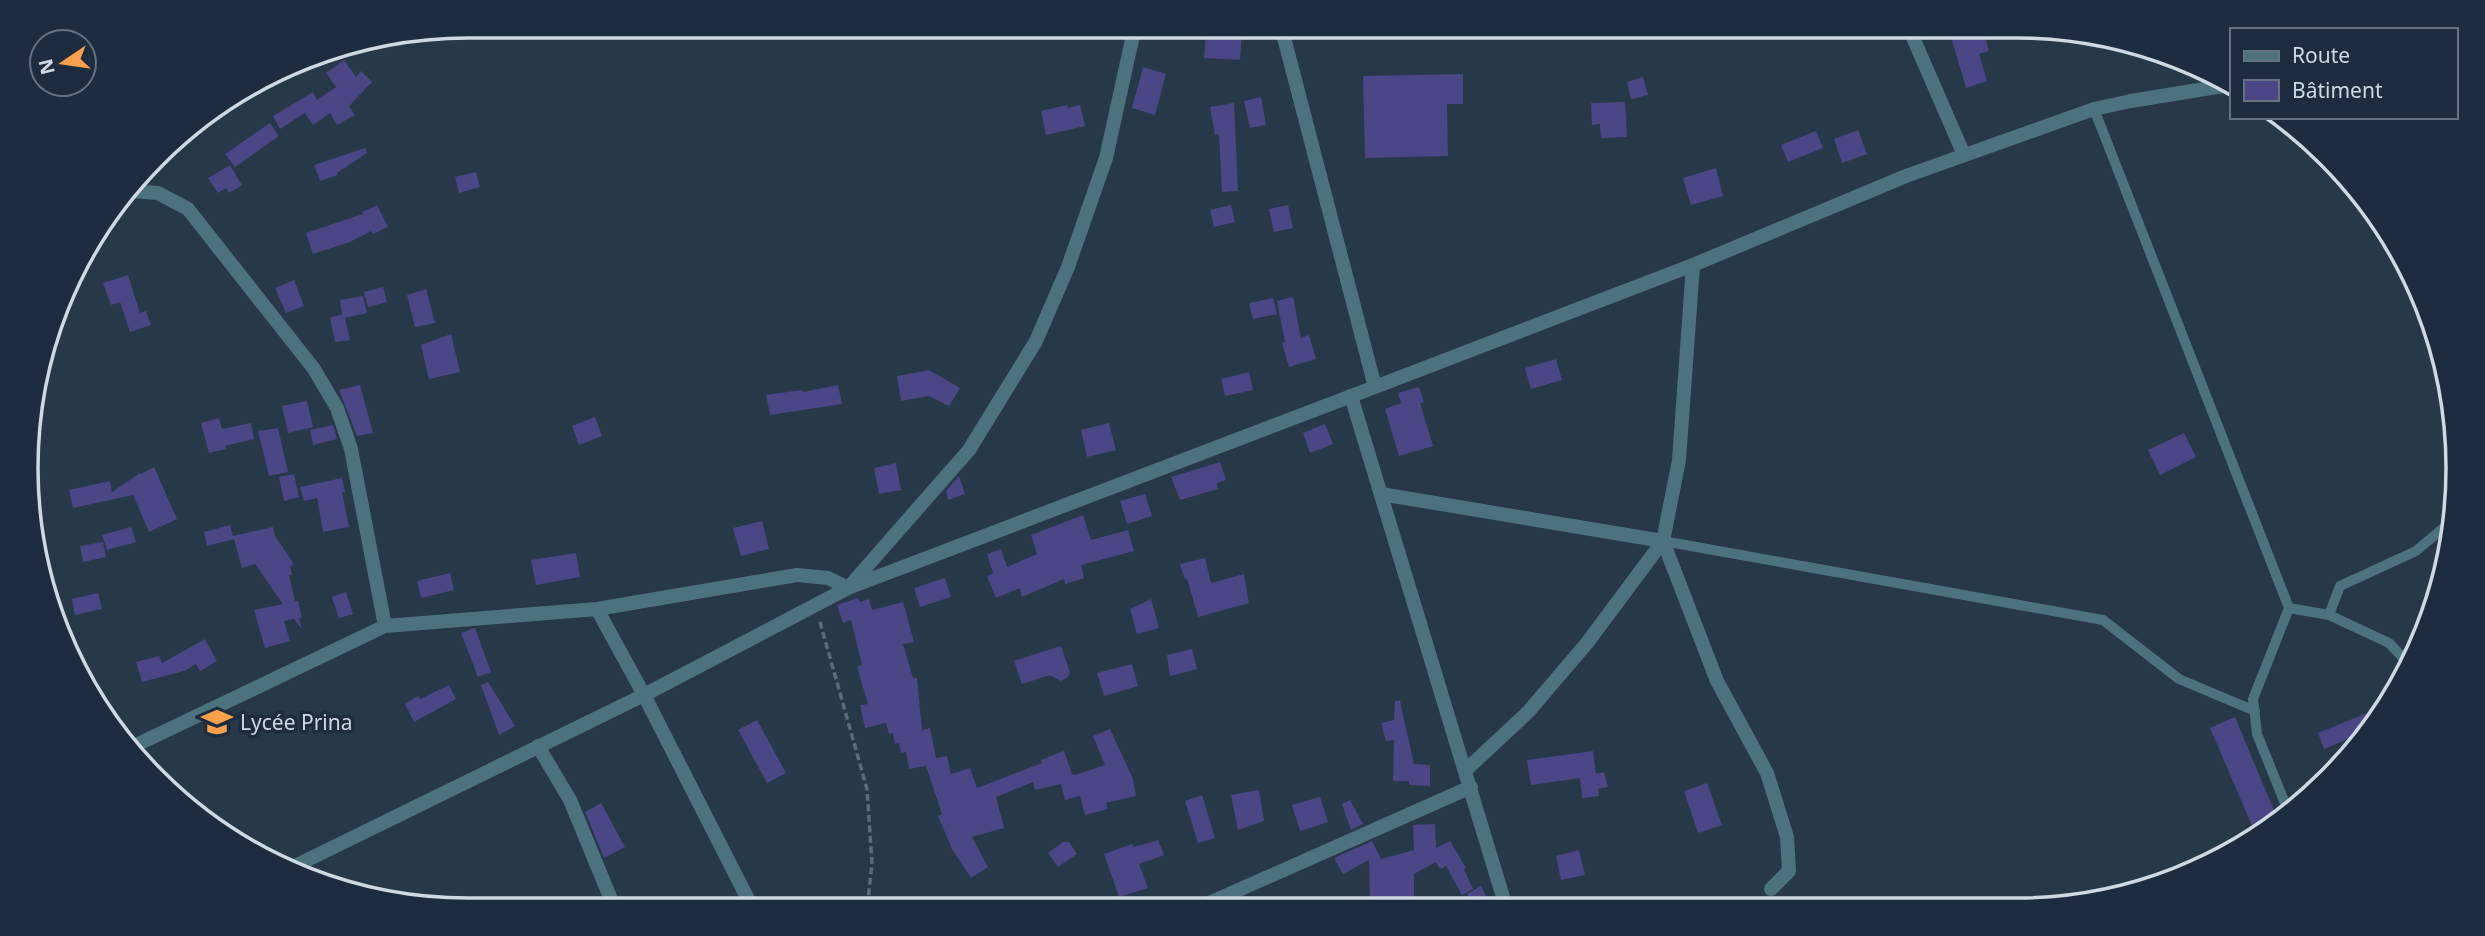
<svg xmlns="http://www.w3.org/2000/svg" width="2485" height="936" viewBox="0 0 2485 936" font-family="'Noto Sans',sans-serif">
<rect width="100%" height="100%" fill="#273849"/>
<!-- building -->
<path fill="#4b4686" d="M1982 27 1989 51 1979 54 1987 81 1966 88 1951 37Z
M1206 32 1242 34 1240 60 1204 58Z
M344 60 356 77 361 71 372 82 349 106 355 115 337 125 330 113 313 125 305 113 280 129 273 116 313 92 317 100 336 87 326 73Z
M1143 67 1166 74 1155 115 1132 108Z
M1463 74V104H1447L1448 156 1365 158 1363 76Z
M1643 77 1648 95 1631 99 1627 82Z
M1261 97 1266 125 1250 128 1244 101Z
M1625 102 1627 137 1601 138 1600 124 1592 125 1591 103Z
M1234 103 1238 191 1222 192 1219 134 1215 135 1210 107Z
M1067 105 1068 108 1080 105 1085 126 1046 135 1041 111Z
M270 123 279 136 235 167 225 154Z
M1858 130 1867 154 1842 163 1834 139Z
M1816 131 1823 148 1788 162 1781 145Z
M365 148 367 153 337 173 338 175 320 181 314 165Z
M230 165 242 185 229 193 226 188 218 193 208 178Z
M1716 168 1723 196 1691 205 1683 178Z
M476 172 480 187 459 193 455 177Z
M377 205 388 227 373 234 371 231 350 242 313 254 306 233 363 214 362 212Z
M1231 205 1235 222 1214 227 1210 210Z
M1288 205 1293 228 1274 232 1269 209Z
M128 275 140 313 146 311 151 325 130 332 120 302 111 305 103 283Z
M294 280 304 306 286 313 275 288Z
M383 287 387 302 368 307 364 292Z
M426 289 435 323 415 327 407 295Z
M363 296 367 313 345 318 350 340 335 342 330 317 342 315 340 300Z
M1293 297 1301 338 1309 335 1316 359 1289 367 1282 343 1285 342 1277 301Z
M1273 298 1277 314 1253 319 1249 303Z
M451 334 460 372 429 379 421 345Z
M1556 359 1562 380 1531 389 1525 368Z
M929 370 960 388 949 406 929 396 901 401 897 376Z
M1249 372 1253 390 1225 396 1221 379Z
M360 385 373 433 357 436 339 390Z
M838 385 842 404 770 415 766 395 802 390 803 392Z
M1419 387 1424 402 1420 403 1433 446 1399 456 1385 409 1401 403 1398 393Z
M307 401 313 427 288 433 282 406Z
M595 417 602 436 579 445 572 426Z
M219 418 222 429 251 423 254 439 225 446 226 449 209 453 201 423Z
M1109 423 1116 450 1087 457 1081 430Z
M1325 424 1333 444 1310 453 1303 433Z
M333 425 337 439 313 445 310 430Z
M278 428 288 472 269 476 258 431Z
M2184 433 2196 457 2160 475 2148 450Z
M1220 462 1226 480 1217 483 1218 489 1180 500 1171 477Z
M896 463 901 490 879 494 874 468Z
M154 467 177 519 149 532 133 495 73 508 69 490 110 481 112 492 140 473 141 474Z
M294 474 299 497 284 501 279 477Z
M959 476 965 494 948 500 946 491Z
M342 478 345 492H342L349 527 323 532 317 498 304 501 300 487Z
M1145 494 1152 516 1127 524 1120 501Z
M1083 515 1091 540 1128 530 1134 551 1081 565 1084 578 1065 584 1064 579 1022 597 1020 588 996 598 987 576 993 573 987 554 1001 549 1007 567 1037 554 1031 535Z
M762 521 769 549 741 556 733 528Z
M230 525 233 536 273 527 275 536 294 564 290 567 292 575H289L295 601H298L302 618H299L302 629 294 619 284 621 290 641 265 648 254 610 283 604 255 564 242 568 234 539 207 546 204 532Z
M131 527 136 542 107 550 102 535Z
M103 542 106 557 83 562 80 546Z
M576 553 580 577 536 585 531 560Z
M1205 558 1211 583 1244 574 1249 603 1198 617 1187 578 1185 579 1180 564Z
M450 573 454 590 421 598 417 581Z
M945 578 951 597 920 607 914 588Z
M346 592 353 614 339 618 332 597Z
M98 593 102 609 75 615 72 599Z
M858 598 860 602 869 599 872 610 903 602 914 642 903 644 913 678H917L922 730 930 728 936 758 947 756 951 774 970 768 977 788 1042 763 1041 760 1064 751 1072 774 1075 775 1105 765 1093 736 1110 729 1133 779 1136 796 1106 803 1108 809 1085 815 1080 796 1065 800 1061 784 1035 790 1033 782 996 797 1004 828 972 837 988 867 971 878 952 849 938 816 942 814 926 766 909 769 906 752 901 753 899 743 895 744 893 733 889 734 886 723 865 728 860 705 868 704 857 667 862 665 851 620 843 623 837 605Z
M1151 599 1159 628 1137 634 1130 609Z
M475 628 491 672 478 677 461 633Z
M205 639 217 661 200 671 196 664 184 671 142 682 136 662 159 656 162 663Z
M1061 646 1070 673 1068 677 1061 681 1050 675 1022 684 1014 661Z
M1192 649 1197 669 1170 676 1167 655Z
M1132 664 1138 686 1104 696 1097 673Z
M488 682 515 726 499 735 481 685Z
M449 685 456 699 414 722 405 704 418 696 420 699Z
M1395 701H1400L1414 764 1430 765V786L1409 785V781H1393L1394 740 1386 741 1381 723 1394 720Z
M2389 704 2385 713 2369 730 2324 749 2318 733Z
M2235 717 2278 820 2256 835 2210 728Z
M757 720 786 773 767 783 738 730Z
M1593 751 1596 774 1604 772 1608 787 1598 789 1599 796 1582 798 1580 778 1531 785 1527 760Z
M1707 783 1722 825 1698 833 1684 791Z
M1259 790 1264 821 1238 830 1231 795Z
M1202 795 1215 838 1198 843 1185 801Z
M1320 797 1328 822 1300 831 1292 805Z
M1350 800 1363 824 1351 830 1342 804Z
M601 803 625 847 604 858 585 812Z
M1435 824 1436 848 1450 841 1466 868 1464 869 1473 889 1462 895 1446 866 1440 869 1436 862 1414 874V897L1370 898 1369 860 1343 874 1334 858 1372 841 1381 859 1414 850 1413 825Z
M1158 840 1164 855 1139 864 1148 888 1119 897 1104 854 1132 844 1134 847Z
M1063 842H1069L1077 854 1058 867 1048 853Z
M1579 850 1585 875 1561 880 1556 856Z
M1481 886 1489 902 1474 907 1467 894Z"/>
<g fill="none" stroke-linecap="round" stroke-linejoin="round">
<!-- path -->
<path stroke="#5c6b7a" stroke-width="3.5" stroke-dasharray="7 3.5" stroke-linecap="butt" d="M820 622 867 789 872 863 867 909"/>
<!-- service -->
<path stroke="#4c727d" stroke-width="10" d="M2094 109 2289 608 2329 615 2389 643 2407 662
M1663 541 2103 620 2179 679 2255 711
M2329 615 2340 586 2416 551 2447 525
M2289 813 2257 734 2253 699 2289 608"/>
<!-- minor -->
<path stroke="#4c727d" stroke-width="14" d="M1908 26 1964 155
M131 191 158 193 188 209 314 369 337 408 351 449 385 626
M1351 396 1506 907
M1381 494 1663 541 1717 681 1767 773 1787 837 1789 871 1771 889
M597 609 644 695 753 909
M538 746 570 800 615 909
M132 747 385 626 597 609 797 575 828 578 848 588 969 450 1036 341 1068 267 1106 158 1135 26
M1466 770 1529 711 1587 643 1663 541 1679 460 1693 265
M1198 908 1471 787"/>
<!-- tertiary -->
<path stroke="#4c727d" stroke-width="14" d="M1375 387 1693 265 1906 176 2094 109 2131 101 2223 86
M295 866 644 695 848 588 1375 387 1281 26"/>
</g>
<!-- icons -->
<defs>
<symbol id="school-bare" viewBox="-9 -9 18 18"><path d="M0-5L7-2L0 1L-7-2ZM-4 1L0 2.5L4 1V4Q0 6-4 4Z" fill="#f8a14a" stroke="#1d2d3f" stroke-width="2.5" paint-order="stroke"/></symbol>
</defs>
<g fill-rule="evenodd">
<use href="#school-bare" x="195" y="700" width="44" height="44"/>
</g>
<g text-anchor="middle" dominant-baseline="central" stroke-width="7" stroke-linejoin="round" paint-order="stroke">
<!-- poi labels -->
<g font-size="21" fill="#cfd9e4" stroke="#1d2d3f" text-anchor="start">
<text x="240" y="722">Lycée Prina</text>
</g>
</g>
<!-- crop -->
<path d="M0 0H2485V936H0ZM468 38H2016A430 430 0 0 1 2446 468V468A430 430 0 0 1 2016 898H468A430 430 0 0 1 38 468V468A430 430 0 0 1 468 38Z" fill="#1d2d3f" fill-rule="evenodd"/>
<path fill="none" stroke="#cfd9e4" stroke-width="3.5" d="M468 38H2016A430 430 0 0 1 2446 468V468A430 430 0 0 1 2016 898H468A430 430 0 0 1 38 468V468A430 430 0 0 1 468 38Z"/>
<!-- legend -->
<rect x="2230" y="28" width="228" height="91" fill="#1d2d3f" stroke="#647281" stroke-width="2"/>
<rect x="2244" y="51" width="35" height="10" fill="#4c727d" stroke="#647281" stroke-width="2"/>
<text x="2292" y="63" font-size="21" fill="#cfd9e4">Route</text>
<rect x="2244" y="80" width="35" height="21" fill="#4b4686" stroke="#647281" stroke-width="2"/>
<text x="2292" y="98" font-size="21" fill="#cfd9e4">Bâtiment</text>
<!-- north arrow -->
<g transform="translate(63 63) rotate(257)"><circle r="33" fill="#1d2d3f" stroke="#647281" stroke-width="2"/>
<path d="M0-5L12 26L0 18L-12 26Z" fill="#f8a14a"/>
<text y="-10" font-size="19" font-weight="bold" text-anchor="middle" fill="#cfd9e4">N</text>
</g>
</svg>
